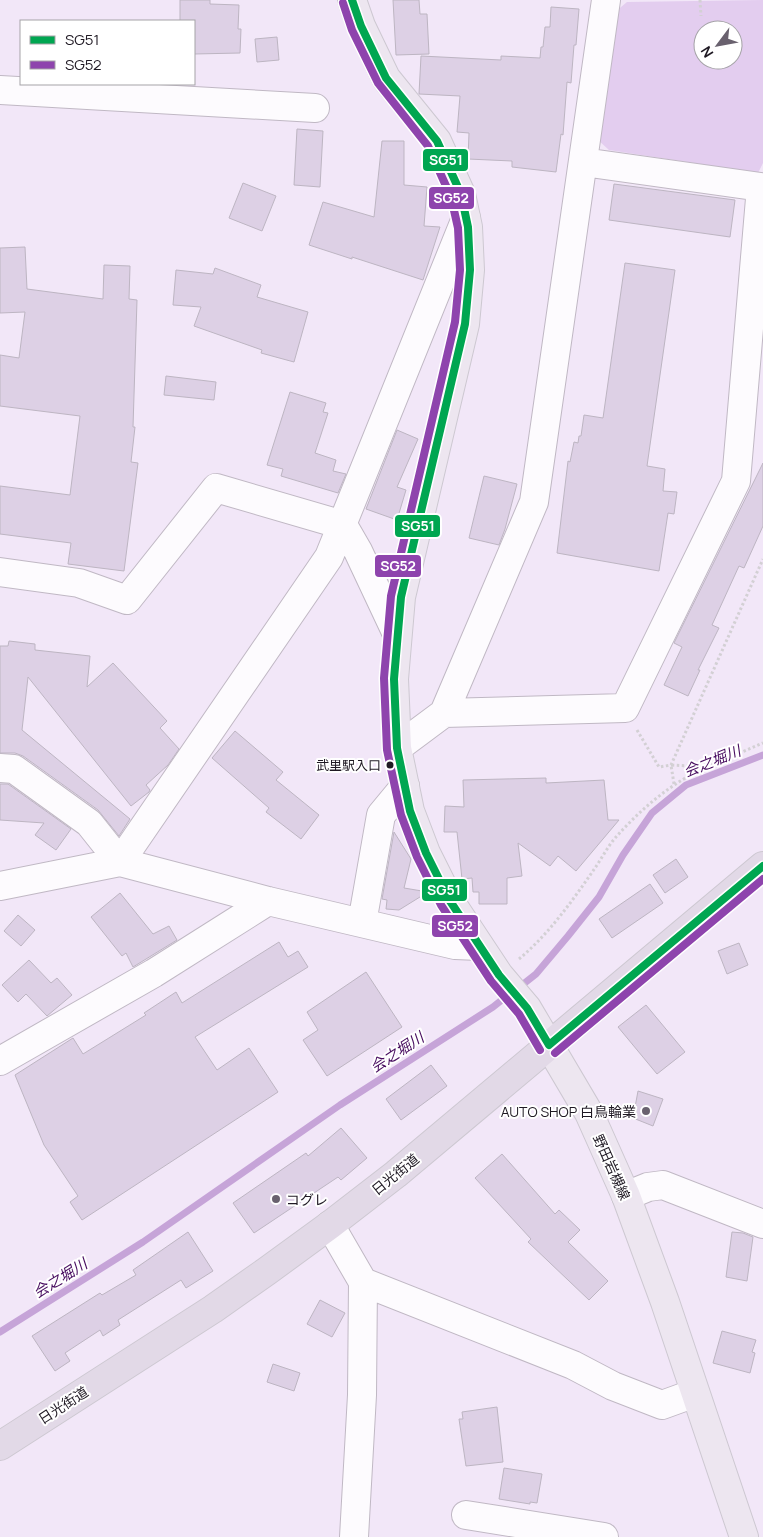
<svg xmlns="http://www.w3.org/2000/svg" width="763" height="1537" viewBox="0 0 763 1537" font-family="Manrope,'Noto Sans JP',sans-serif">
<rect width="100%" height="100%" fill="#f2e7f8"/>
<!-- green -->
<path fill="#e3cdef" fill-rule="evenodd" d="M763 0V163L758 173 609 150 597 139 614 13 627 2ZM703 30H733V60H703Z"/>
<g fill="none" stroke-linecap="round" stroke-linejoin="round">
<!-- stream -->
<path stroke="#c6a4d8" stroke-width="7" d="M517 989 536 974 568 936 599 897 623 855 652 813 686 785 763 755
M0 1332 143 1242 340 1105 493 1007 508 995"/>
</g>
<!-- building -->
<path fill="#ddd0e5" stroke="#bdb5c2" d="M180 0H210V4L239 5 238 29H241L240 53 194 54V21H180Z
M393 0H419L420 14H427L429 54 396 55Z
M551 7 579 9 576 45H574L571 83 567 82 563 135 561 134 556 172 512 167V161L468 159 469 133 457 132 460 96 419 94 421 56 501 60V56L540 58 541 47H543L545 27H550Z
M277 37 279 60 257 62 255 39Z
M297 129 323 131 320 187 294 185Z
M382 141H404V185L427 187 424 226 440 227 423 280 352 257V259L309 245 323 202 374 217Z
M243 183 276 196 262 231 229 218Z
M614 184 735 200 730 237 609 220Z
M25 247 27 289 103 299 104 265 130 266 129 299 137 300 133 427H135L131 462 138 463 124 571 68 564 71 543 0 534V486L70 495 80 416 0 406V355L19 358 25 312 0 313V248Z
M625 263 675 270 647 466 665 469 663 491 677 492 674 514 668 513 659 571 557 553 568 461 570 462 574 442 578 443 579 436H581L584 415 603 418Z
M215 268 261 285 257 297 308 312 294 362 261 353 262 350 194 326 201 307 173 305 176 270 213 274Z
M166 376 216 382 214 400 164 395Z
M290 392 326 403 323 412 328 413 315 453 336 460 333 471 346 474 338 493 281 476 283 469 267 465Z
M397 430 418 439 397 487 406 490 397 520 366 509Z
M763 463V526L744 568 739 566 712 625 719 628 698 670H700L688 696 664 685 682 647 674 643Z
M484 476 517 484 505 529 499 545 469 538Z
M9 641 35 644V650L90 656 87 687 113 663 167 721 160 728 179 749 168 765 146 785 150 790 149 792 131 806 28 677 22 730 130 819 119 836 98 810 23 756 15 753H0V646H8Z
M235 731 283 772 276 780 319 815 301 839 266 812 269 808 212 758Z
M546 778V783L604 780 608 820H619L576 871 558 856 550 866 518 843 522 876 507 878V904H479V892H473L472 878 462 879 457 832H444L445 806 464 807 463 780Z
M0 784H8L71 829 56 850 35 835 44 823 0 820Z
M394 832 411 859 404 888 428 892 399 910 386 909 387 900 382 899Z
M676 859 688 877 665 893 653 875Z
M650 884 663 903 612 938 599 919Z
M120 893 153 934 169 926 177 940 133 967 126 953 122 956 91 917Z
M18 915 35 930 21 946 4 931Z
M279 942 288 957 298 951 308 967 195 1037 217 1070 249 1048 278 1092 82 1220 70 1202 78 1196 44 1145 15 1075 73 1038 83 1054 146 1015 144 1013 176 992 182 1003Z
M739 943 748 965 727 974 718 951Z
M29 960 51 983 57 978 72 995 47 1016 26 994 18 1002 2 985Z
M366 972 402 1027 327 1076 303 1040 318 1030 307 1012Z
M646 1005 685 1052 657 1074 618 1027Z
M431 1065 447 1086 401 1120 386 1099Z
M638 1091 663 1099 653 1126 633 1118Z
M341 1128 367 1158 341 1180 338 1177 254 1233 233 1203 306 1153 308 1156Z
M502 1154 555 1214 559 1210 580 1230 568 1242 608 1281 589 1300 528 1242 531 1239 475 1178Z
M188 1232 213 1271 186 1288 181 1280 118 1320 120 1325 103 1336 100 1330 65 1353 70 1361 55 1371 32 1336 100 1293 102 1295 136 1275 133 1270Z
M732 1232 743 1233 753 1237 747 1281 726 1277Z
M320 1300 345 1313 332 1337 307 1324Z
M722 1331 756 1340 752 1352 755 1353 750 1373 713 1363Z
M273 1364 300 1373 294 1391 267 1382Z
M497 1407 503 1462 466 1466 459 1419H463L462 1412Z
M504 1468 542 1474 537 1503 530 1502V1504L499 1499Z"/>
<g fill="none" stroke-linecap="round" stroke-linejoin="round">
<defs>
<path id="minor" d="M0 90 315 108
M0 572 79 583 127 600 216 488 343 525 358 551 397 634
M444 713 625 708 736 481 761 187 583 162
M397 748 444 713 534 502 606 0
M0 768 14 769 89 823 120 862 329 557 466 218
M0 886 120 862 268 901 455 945 479 946
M362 923 381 815 405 786
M0 1061 154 973 268 901
M626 1196 648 1187 663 1185 763 1224
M330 1225 363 1282 362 1395 354 1537
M363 1282 573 1365 613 1386 662 1405 695 1393
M466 1515 604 1537"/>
<path id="major" d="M352 0 361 26 386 78 437 141 461 194 468 227 470 270 465 324 401 597 394 679 397 748 410 811 426 853 450 901 499 975 527 1008 589 1113 626 1196 665 1302 744 1537"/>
<path id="highway" d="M0 1446 213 1309 267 1271 330 1225 396 1174 763 866"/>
</defs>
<!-- minor casing -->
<use href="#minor" stroke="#c0b8c4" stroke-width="30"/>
<!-- major casing -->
<use href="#major" stroke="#cdc8d1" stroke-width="30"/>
<!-- highway casing -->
<use href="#highway" stroke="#cdc8d1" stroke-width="30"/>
<!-- path -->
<path stroke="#d3d0d4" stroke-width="3" stroke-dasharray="2.5 2.5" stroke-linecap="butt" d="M700 0 701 16
M637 730 659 767 671 765 763 559
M674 784 671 765 707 767 763 743
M519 959C549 934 573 900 595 868 602 858 608 846 616 837 641 809 672 782 707 767"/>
<!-- minor -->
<use href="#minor" stroke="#fdfbfe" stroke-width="28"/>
<!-- major -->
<use href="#major" stroke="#ede6f0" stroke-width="28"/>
<!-- highway -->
<use href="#highway" stroke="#e2d9e7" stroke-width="28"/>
<defs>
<path id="bus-1" d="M352 0 361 26 386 78 437 141 461 194 468 227 470 270 465 324 401 597 394 679 397 748 410 811 426 853 450 901 499 975 527 1008 549 1045
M549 1045 763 866"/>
<path id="bus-2" d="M343 3 352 30 378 83 428 146 451 197 458 228 460 270 455 322 391 596 384 678 387 750 401 815 417 857 441 905 491 981 519 1014 540 1050
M555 1053 763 879"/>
</defs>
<!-- bus-1 casing -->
<use href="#bus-1" stroke="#fff" stroke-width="11"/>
<!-- bus-2 casing -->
<use href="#bus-2" stroke="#fff" stroke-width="11"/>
<!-- bus-1 -->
<use href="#bus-1" stroke="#00a651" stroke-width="8"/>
<!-- bus-2 -->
<use href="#bus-2" stroke="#8e44ad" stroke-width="8"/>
</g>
<!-- markers -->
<circle fill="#1f1923" stroke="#fff" stroke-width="2" cx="390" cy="765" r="4.5"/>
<g fill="#69616e" stroke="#fff" stroke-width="2">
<circle cx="646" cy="1111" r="5"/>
<circle cx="276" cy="1199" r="5"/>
</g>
<g text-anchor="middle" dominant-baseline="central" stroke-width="4" stroke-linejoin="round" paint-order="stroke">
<!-- bus labels -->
<g font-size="13" fill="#1f1923" stroke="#fff" text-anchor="end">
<text x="381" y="765">武里駅入口</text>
</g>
<!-- poi labels -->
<g font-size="14" fill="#1f1923" stroke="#fff" text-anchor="end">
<text x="636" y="1111">AUTO SHOP 白鳥輪業</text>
<text x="286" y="1199" text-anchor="start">コグレ</text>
</g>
<!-- street labels -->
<g font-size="14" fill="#1f1923" stroke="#fff">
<text transform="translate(612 1167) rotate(66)">野田岩槻線</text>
<text transform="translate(395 1174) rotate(-39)">日光街道</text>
<text transform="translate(63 1405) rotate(-33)">日光街道</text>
</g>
<!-- water labels -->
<g font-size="15" font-style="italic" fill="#470c5f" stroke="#fff">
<text transform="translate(712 761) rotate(-22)">会之堀川</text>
<text transform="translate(397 1052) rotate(-33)">会之堀川</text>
<text transform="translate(60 1278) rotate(-32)">会之堀川</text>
</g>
</g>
<g stroke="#fff" stroke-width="2">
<rect x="422" y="148" width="47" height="24" rx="5" fill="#00a651"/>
<rect x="428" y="186" width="47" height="24" rx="5" fill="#8e44ad"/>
<rect x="394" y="514" width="47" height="24" rx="5" fill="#00a651"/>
<rect x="374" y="554" width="48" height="24" rx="5" fill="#8e44ad"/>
<rect x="421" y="878" width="47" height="24" rx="5" fill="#00a651"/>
<rect x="431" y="914" width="48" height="24" rx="5" fill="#8e44ad"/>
</g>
<g font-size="14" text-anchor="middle" font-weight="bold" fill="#fff">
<text x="446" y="165">SG51</text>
<text x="451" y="203">SG52</text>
<text x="418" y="531">SG51</text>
<text x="398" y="571">SG52</text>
<text x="444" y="895">SG51</text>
<text x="455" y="931">SG52</text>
</g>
<!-- legend -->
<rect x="20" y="20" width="175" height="65" fill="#ffffff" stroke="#a5a3a7"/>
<rect x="30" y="36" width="25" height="8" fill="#00a651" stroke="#a5a3a7"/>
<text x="65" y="45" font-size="15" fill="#1f1923">SG51</text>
<rect x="30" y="61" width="25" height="8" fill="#8e44ad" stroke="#a5a3a7"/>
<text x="65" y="70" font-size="15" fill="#1f1923">SG52</text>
<!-- north arrow -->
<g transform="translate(718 45) rotate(238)"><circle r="24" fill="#ffffff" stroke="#a5a3a7"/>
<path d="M0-4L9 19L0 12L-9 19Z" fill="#69616e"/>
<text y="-8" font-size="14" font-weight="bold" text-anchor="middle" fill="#1f1923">N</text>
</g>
</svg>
